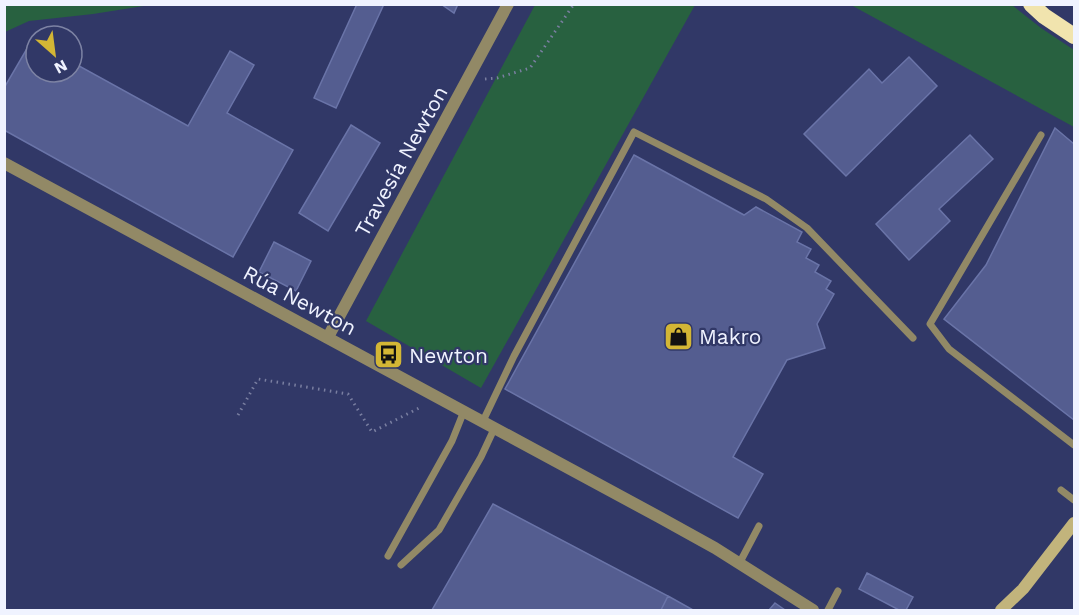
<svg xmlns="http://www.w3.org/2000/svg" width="1079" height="615" viewBox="0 0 1079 615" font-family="'Work Sans',sans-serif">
<rect width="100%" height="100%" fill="#313867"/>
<!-- green -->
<path fill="#286140" d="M5 4H150V5L93 14 29 21 5 32Z
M535 5H695L481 388 366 321Z
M851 5H1012L1041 28 1074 50V127Z"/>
<!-- building -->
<path fill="#545d90" stroke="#6a74a8" stroke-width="1.5" d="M357 4H384L336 108 314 98Z
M441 4H458L454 13Z
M32 40 36 42V72H72V62L188 126 230 51 254 65 227 113 293 150 233 257 4 130V88Z
M909 57 937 86 846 176 804 134 869 69 882 83Z
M351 125 380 143 328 231 299 213Z
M1055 128 1074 144V420L944 319 986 265Z
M970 135 993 159 939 209 950 221 909 260 876 224Z
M634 155 744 215 756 207 802 232 797 242 811 249 806 258 819 265 815 272 831 281 826 289 834 294 817 324 825 348 787 360 733 457 763 474 738 518 505 389Z
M274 242 311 261 296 291 259 272Z
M493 504 668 596 661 610H432Z
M867 573 913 597 906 610H899L859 589Z
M668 596 693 610H695H661Z
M775 603 785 610H769Z"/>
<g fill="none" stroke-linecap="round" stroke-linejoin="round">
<!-- path -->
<path stroke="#7a7fa1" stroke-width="3" stroke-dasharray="1.5 4.5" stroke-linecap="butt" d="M485 79 497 78 530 68 574 4
M238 415 258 379 348 394 372 432 421 407"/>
<!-- service -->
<path stroke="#928966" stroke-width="7" d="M1041 135 930 324 949 349 1074 445
M483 421 514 356 634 132 766 199 807 228 913 338
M1061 490 1074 500
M388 556 452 441 464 411
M739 564 759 526
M401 565 439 530 481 457 495 427
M828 610 838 591"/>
<!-- minor -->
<path stroke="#928966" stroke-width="12" d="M4 163 659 517 715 548 813 610
M328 337 508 4"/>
<!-- secondary -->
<path stroke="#c2b47c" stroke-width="12" d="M1001 610 1023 589 1074 523"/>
<!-- trunk -->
<path stroke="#f1e4ae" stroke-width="16" d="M1031 4 1044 16 1074 36"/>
</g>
<!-- icons -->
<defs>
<symbol id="shop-square" viewBox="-11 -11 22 22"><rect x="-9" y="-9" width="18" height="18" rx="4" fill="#d3b635" stroke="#313867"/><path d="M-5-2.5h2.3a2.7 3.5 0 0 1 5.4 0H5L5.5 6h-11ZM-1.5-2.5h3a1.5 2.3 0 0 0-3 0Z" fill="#111"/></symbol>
<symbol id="bus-square" viewBox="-11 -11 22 22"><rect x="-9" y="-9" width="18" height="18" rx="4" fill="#d3b635" stroke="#313867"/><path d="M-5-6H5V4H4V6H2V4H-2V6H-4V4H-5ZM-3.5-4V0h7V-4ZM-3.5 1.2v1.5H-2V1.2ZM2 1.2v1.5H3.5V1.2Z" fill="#111"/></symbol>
</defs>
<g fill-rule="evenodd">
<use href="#shop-square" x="662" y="320" width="33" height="33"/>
<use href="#bus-square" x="372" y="338" width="33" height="33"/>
</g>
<g text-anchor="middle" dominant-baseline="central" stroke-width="4.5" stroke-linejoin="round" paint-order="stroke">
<!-- street labels -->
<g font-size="21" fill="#f0f3ff" stroke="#313867">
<text transform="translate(401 161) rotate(-61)">Travesía Newton</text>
<text transform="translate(300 300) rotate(28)">Rúa Newton</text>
</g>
<!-- poi labels -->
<g font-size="21" fill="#f0f3ff" stroke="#313867" text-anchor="start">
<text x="699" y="336">Makro</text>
<text x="409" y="355">Newton</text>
</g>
</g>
<!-- border -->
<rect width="1079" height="615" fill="none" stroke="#f0f3ff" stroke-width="12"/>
<!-- north arrow -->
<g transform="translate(54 54) rotate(152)"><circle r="28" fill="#313867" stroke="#7d83a4" stroke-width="1.5"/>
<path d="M0-4.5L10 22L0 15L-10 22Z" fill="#d3b635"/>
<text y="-9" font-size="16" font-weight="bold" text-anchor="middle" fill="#f0f3ff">N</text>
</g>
</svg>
